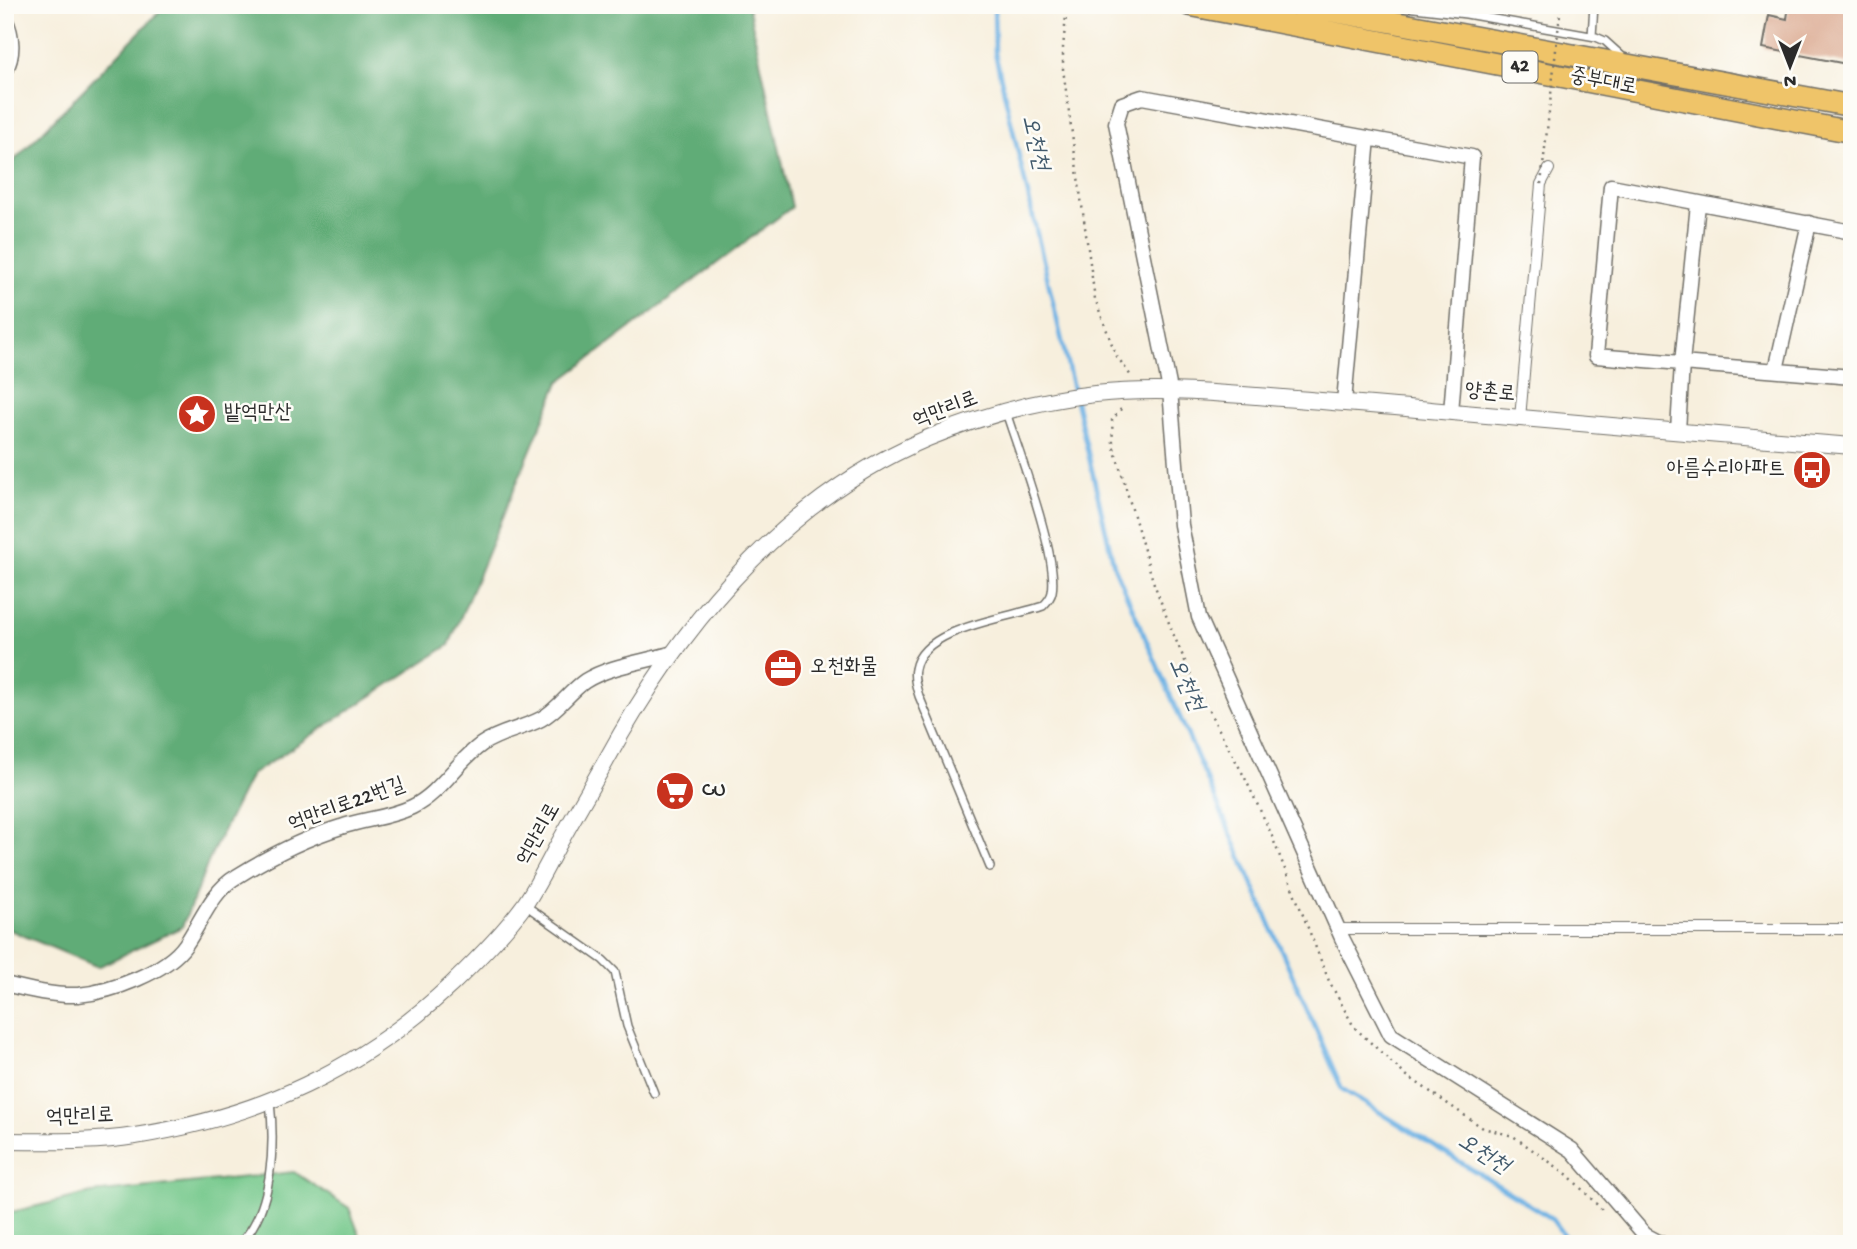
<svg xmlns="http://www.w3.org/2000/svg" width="1857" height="1249" viewBox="0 0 1857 1249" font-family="'Gochi Hand','Poor Story',sans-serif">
<rect width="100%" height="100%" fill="#fdfcf7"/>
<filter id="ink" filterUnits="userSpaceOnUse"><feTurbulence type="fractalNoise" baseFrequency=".0143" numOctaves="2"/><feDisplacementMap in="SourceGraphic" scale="14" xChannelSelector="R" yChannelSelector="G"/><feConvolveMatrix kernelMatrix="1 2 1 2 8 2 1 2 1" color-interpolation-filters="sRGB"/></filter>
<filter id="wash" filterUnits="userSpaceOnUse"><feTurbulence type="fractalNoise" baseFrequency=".00686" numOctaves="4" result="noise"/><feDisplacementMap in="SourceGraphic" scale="28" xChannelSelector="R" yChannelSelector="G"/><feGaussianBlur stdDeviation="1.57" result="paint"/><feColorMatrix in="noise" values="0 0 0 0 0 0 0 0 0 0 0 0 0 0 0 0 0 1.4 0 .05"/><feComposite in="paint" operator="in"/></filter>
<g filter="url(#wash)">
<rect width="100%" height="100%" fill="#f7efdd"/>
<!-- green -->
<path fill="#75c88b" stroke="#507a5b" stroke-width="2" d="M294 1172 349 1208 363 1244H5V1215L12 1212 92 1193Z"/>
<!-- forest -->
<path fill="#60ac77" stroke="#466c51" stroke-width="2" d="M166 5H748L792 207 559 382 449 645 251 775 212 853 182 927 98 967 5 928V170Z"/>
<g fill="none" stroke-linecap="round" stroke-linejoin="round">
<!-- stream -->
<path stroke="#6eb2e4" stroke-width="4.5" d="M994 5 995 53 1074 393
M1076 401 1114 566 1342 1089 1551 1218 1570 1244"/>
</g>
<g id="blocks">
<!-- building -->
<path fill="#d9a48a" d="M1789 5H1823L1852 11V65L1763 48 1769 15 1787 19Z"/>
</g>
</g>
<g filter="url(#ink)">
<use href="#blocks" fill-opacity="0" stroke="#727069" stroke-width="2"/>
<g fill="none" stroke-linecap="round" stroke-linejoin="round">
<defs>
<path id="service" d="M1389 5 1466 14 1596 37 1605 41 1625 59
M1592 36 1594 5
M990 867 919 696C916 687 913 677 915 669 922 627 1010 618 1043 606 1047 602 1051 598 1052 592 1059 558 1018 450 1006 412
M525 905 603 960 615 972 627 1026 654 1093
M239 1244C273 1212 275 1145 270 1102"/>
<path id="pedestrian" d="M1520 418 1541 184 1549 169
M1338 929H1852"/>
<path id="minor" d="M5 19C13 35 14 56 5 71
M1852 232 1611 186 1596 356 1852 377
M1776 370 1809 223
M1344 402 1368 138
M1451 412 1472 157 1142 97 1122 104 1116 123 1170 390 1181 525 1199 617 1342 938 1391 1035 1572 1150 1645 1235 1662 1244
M1678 431 1682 363 1698 204
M5 984C29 990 54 996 78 995 111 992 167 972 186 944 201 922 212 891 236 877 268 857 305 838 341 827 364 819 389 818 412 807 441 793 456 762 482 744 499 732 522 729 541 719 558 710 569 692 585 681 609 666 643 662 670 654"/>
<path id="tertiary" d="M5 1141C48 1141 92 1143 135 1136 258 1117 361 1070 452 984 478 959 504 933 525 904 537 886 547 866 557 847 578 809 600 772 621 734 693 610 793 495 928 438 981 416 1038 400 1095 394 1150 388 1203 392 1257 396 1322 401 1387 406 1452 412 1585 424 1719 435 1852 446"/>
<path id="primary" d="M1189 5 1852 132
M1299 5 1852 106"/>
</defs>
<!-- service casing -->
<use href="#service" stroke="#727069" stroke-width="10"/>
<!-- pedestrian casing -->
<use href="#pedestrian" stroke="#727069" stroke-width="12"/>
<!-- minor casing -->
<use href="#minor" stroke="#727069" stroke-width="17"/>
<!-- tertiary casing -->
<use href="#tertiary" stroke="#727069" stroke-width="18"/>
<!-- primary casing -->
<use href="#primary" stroke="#727069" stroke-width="24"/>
<!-- path -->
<path stroke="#727069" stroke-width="2.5" stroke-dasharray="2 5" stroke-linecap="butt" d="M1067 5 1063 48V69L1095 299 1116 355 1131 376
M1121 409 1112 420 1113 444 1153 581 1172 631 1197 689 1244 776 1269 829 1329 981 1354 1027 1403 1073 1483 1128 1513 1136 1568 1175 1603 1211"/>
<!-- service -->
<use href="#service" stroke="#fff" stroke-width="7"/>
<!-- pedestrian -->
<use href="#pedestrian" stroke="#fff" stroke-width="10"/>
<!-- minor -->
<use href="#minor" stroke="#fff" stroke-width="14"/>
<!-- tertiary -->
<use href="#tertiary" stroke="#fff" stroke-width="16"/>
<!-- primary -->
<use href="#primary" stroke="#efc469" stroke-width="21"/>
<!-- path-bridge -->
<path stroke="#727069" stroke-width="2.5" stroke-dasharray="2 5" stroke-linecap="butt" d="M1541 184 1561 5"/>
</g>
</g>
<!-- icons -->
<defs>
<symbol id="sight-disc" viewBox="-11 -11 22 22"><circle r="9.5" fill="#c8321e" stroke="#fdfcf7"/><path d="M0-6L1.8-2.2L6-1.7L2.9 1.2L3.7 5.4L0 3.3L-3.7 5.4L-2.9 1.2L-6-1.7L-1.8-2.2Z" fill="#fff"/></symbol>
<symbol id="bus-disc" viewBox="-11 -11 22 22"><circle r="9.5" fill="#c8321e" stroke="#fdfcf7"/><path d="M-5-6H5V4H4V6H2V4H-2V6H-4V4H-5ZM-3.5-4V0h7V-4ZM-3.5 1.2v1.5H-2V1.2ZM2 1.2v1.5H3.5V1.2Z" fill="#fff"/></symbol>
<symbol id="office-disc" viewBox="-11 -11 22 22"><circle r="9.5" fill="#c8321e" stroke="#fdfcf7"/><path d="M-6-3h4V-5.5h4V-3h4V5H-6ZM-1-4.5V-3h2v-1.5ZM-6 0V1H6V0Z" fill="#fff"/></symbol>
<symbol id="supermarket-disc" viewBox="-11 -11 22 22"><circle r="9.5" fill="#c8321e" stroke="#fdfcf7"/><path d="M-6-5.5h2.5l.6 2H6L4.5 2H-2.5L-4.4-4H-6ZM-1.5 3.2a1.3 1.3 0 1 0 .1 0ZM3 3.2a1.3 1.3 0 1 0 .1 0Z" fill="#fff"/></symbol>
</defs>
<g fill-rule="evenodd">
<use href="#sight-disc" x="175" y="392" width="44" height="44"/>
<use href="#bus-disc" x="1790" y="448" width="44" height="44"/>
<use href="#office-disc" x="761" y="646" width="44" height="44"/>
<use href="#supermarket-disc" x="653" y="769" width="44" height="44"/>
</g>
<g text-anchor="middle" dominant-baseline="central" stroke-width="5" stroke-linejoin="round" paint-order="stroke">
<!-- shield labels -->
<rect fill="#fdfcf7" stroke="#6a6a68" stroke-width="2" x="1502.5" y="51.5" width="35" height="31" rx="5"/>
<g font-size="19" font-weight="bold" fill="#2b2b2b">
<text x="1520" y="67">42</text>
</g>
<!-- street labels -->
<g font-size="21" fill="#2b2b2b" stroke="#fdfcf7">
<text transform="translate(1603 83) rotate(11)">중부대로</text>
<text transform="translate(1490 394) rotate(5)">양촌로</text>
<text transform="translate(946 411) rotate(-21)">억만리로</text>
<text transform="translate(347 806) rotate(-20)">억만리로22번길</text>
<text transform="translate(540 835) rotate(-61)">억만리로</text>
<text transform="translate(80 1118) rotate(-2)">억만리로</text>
</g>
<!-- poi labels -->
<g font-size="21" fill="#2b2b2b" stroke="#fdfcf7" text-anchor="start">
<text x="224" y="414">밭억만산</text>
<text x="1785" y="470" text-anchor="end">아름수리아파트</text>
<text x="810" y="668">오천화물</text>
<text x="702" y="791">CU</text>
</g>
<!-- water labels -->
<g font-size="23" font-style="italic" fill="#425a6c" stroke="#fdfcf7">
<text transform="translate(1034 143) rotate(77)">오천천</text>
<text transform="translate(1185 685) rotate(66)">오천천</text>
<text transform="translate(1483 1155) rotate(32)">오천천</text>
</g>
</g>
<!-- margin -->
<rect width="1857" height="1249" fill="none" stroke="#fdfcf7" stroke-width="28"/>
<!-- north arrow -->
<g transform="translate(1790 66) rotate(180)" stroke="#fdfcf7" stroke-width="5" paint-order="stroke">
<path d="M0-5L12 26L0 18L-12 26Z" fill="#2b2b2b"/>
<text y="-10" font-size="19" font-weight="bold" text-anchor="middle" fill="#2b2b2b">N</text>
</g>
</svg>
